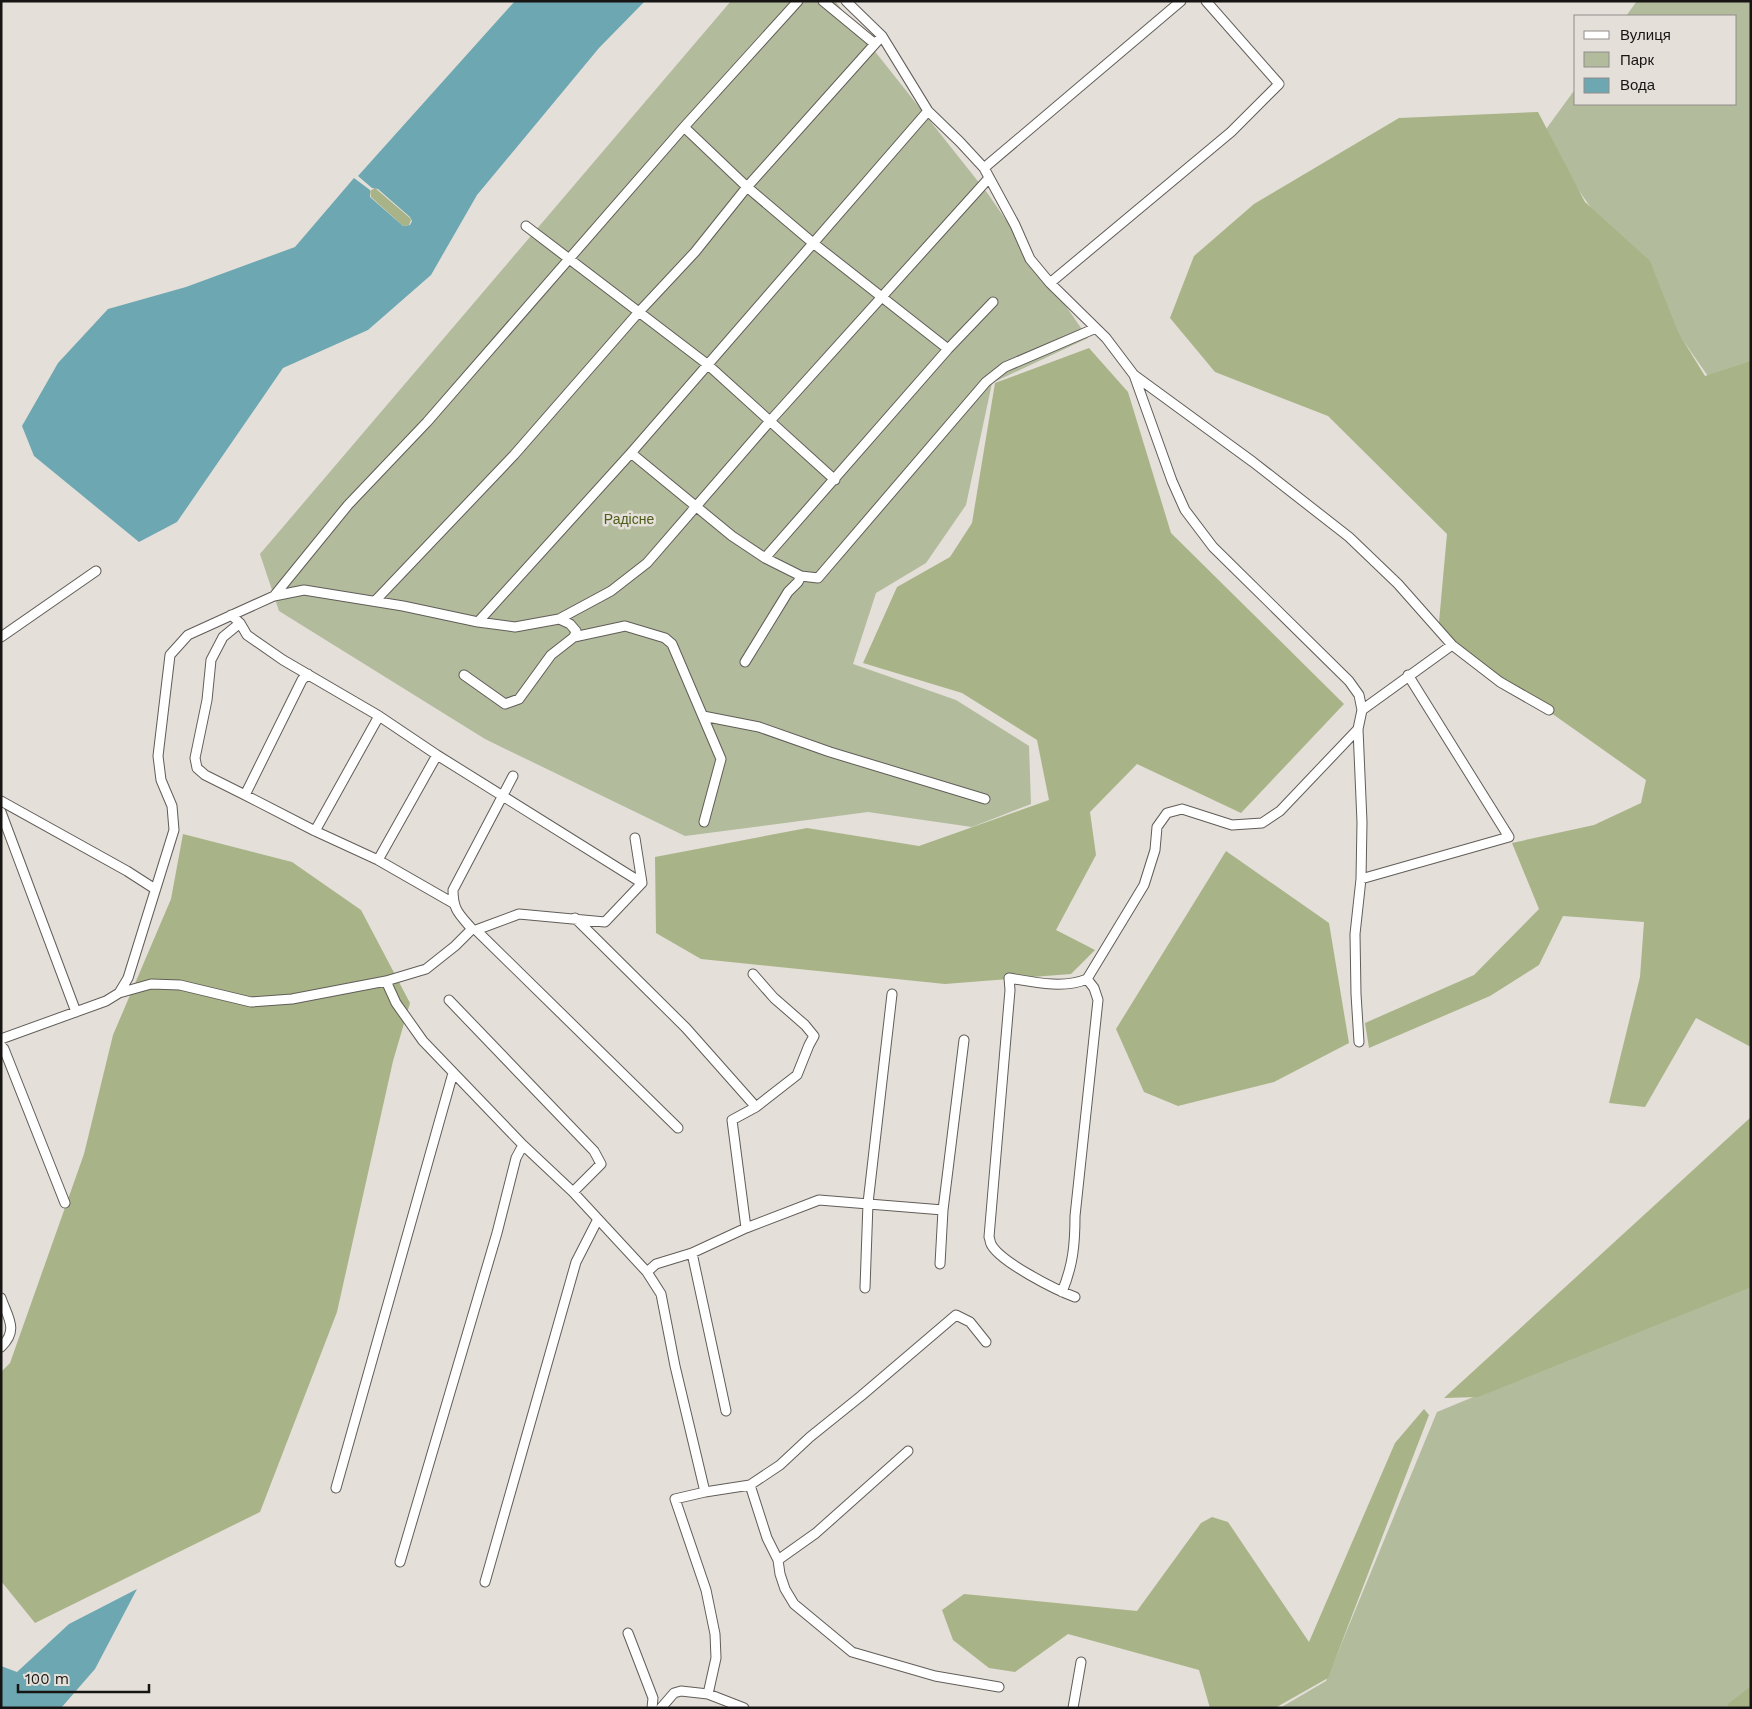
<svg xmlns="http://www.w3.org/2000/svg" width="1752" height="1709" viewBox="0 0 1752 1709" font-family="'Work Sans',sans-serif">
<rect width="100%" height="100%" fill="#e4dfd9"/>
<!-- green -->
<path fill="#b2bb9c" d="M731 1H835L988 194 1088 338 992 383 966 505 926 563 876 593 853 664 956 700 1029 746 1031 804 972 827 868 812 685 836 485 739 279 611 260 554Z
M1637 1H1751V438L1541 136 1576 88V104H1736V16H1626Z
M1751 1282V1708H1280L1326 1681 1437 1412Z"/>
<!-- forest -->
<path fill="#a8b487" d="M1538 112 1585 202 1650 261 1678 332 1705 376 1751 361V1047L1696 1018 1645 1107 1609 1103 1640 977 1644 922 1563 916 1539 965 1490 996 1369 1048 1365 1023 1474 975 1539 909 1512 843 1594 825 1641 803 1646 780 1438 633 1447 534 1328 416 1215 372 1170 318 1194 256 1254 204 1399 118Z
M375 188 410 218 411 220 409 225 403 226 371 197 370 191Z
M1089 348 1128 392 1171 533 1344 704 1241 813 1137 764 1090 812 1096 855 1056 930 1095 950 1071 974 945 984 701 959 656 933 655 857 807 828 919 846 1049 800 1037 740 962 693 863 663 897 587 950 557 972 523 995 383Z
M183 834 292 862 361 910 410 1003 393 1061 337 1312 260 1512 35 1623 1 1581V1372L10 1363 84 1154 113 1035 171 899Z
M1226 851 1329 923 1349 1043 1274 1082 1178 1106 1144 1092 1116 1029Z
M1751 1117V1287L1478 1397 1444 1398Z
M1424 1409 1429 1415 1328 1678 1275 1708H1210L1199 1670 1068 1634 1015 1672 989 1668 953 1640 942 1610 964 1594 1137 1611 1201 1523 1212 1517 1228 1522 1309 1642 1395 1443Z
M1751 1686V1708H1729L1728 1704Z"/>
<!-- water -->
<path fill="#6ca7b2" d="M515 1H645L599 48 477 195 431 275 368 330 283 368 177 522 139 542 34 456 22 426 58 363 108 309 186 287 295 247 354 178 370 190V197L403 226 410 225 412 221 410 217 378 189 372 188 358 176Z
M137 1589 95 1669 61 1708H1V1666L17 1672 69 1624Z"/>
<g fill="none" stroke-linecap="round" stroke-linejoin="round">
<defs>
<path id="minor" d="M823 1 875 44
M846 1 882 36 928 111 960 142 984 168 1015 225 1030 259 1050 283 1106 338 1134 375 1253 462 1349 537 1398 584 1452 645 1500 682 1549 710
M684 127 747 187 813 243 948 349
M984 168 1181 1
M526 226 707 364 835 480
M1050 283 1231 132 1279 84 1206 1
M1134 375 1172 481 1185 510 1213 547 1349 681 1359 695 1362 710 1358 729 1362 822 1361 879 1355 934 1356 994 1359 1042
M631 453 732 536 765 558 801 576
M765 558 948 349 993 302
M274 596 348 505 427 422 684 127 798 1
M375 601 514 455 638 313 695 252 747 187 882 36
M231 615 240 623 247 635 283 660 379 716 437 755 642 883
M478 622 631 453 928 111
M240 623 223 637 211 660 207 700 195 758 197 768 205 775 245 795 315 831 378 860 453 903
M1 637 96 571
M574 637 625 626 665 638 672 644 721 759 704 822
M745 662 788 592 798 582 801 576 818 578 986 382 1005 367 1096 328
M464 675 505 704 519 699 551 655 574 637 576 631 570 624 559 619
M1362 710 1452 645
M703 716 759 727 830 752 985 799
M245 795 302 680 308 674
M1 801 127 871 155 889
M1 812 76 1012
M315 831 379 716
M378 860 437 755
M1361 879 1509 837 1408 675
M575 918 686 1028 756 1107
M472 929C459 914 453 910 453 890L513 776
M476 930 678 1128
M386 981 396 1003 423 1041 523 1145 573 1192 647 1272 661 1294 675 1366 705 1492
M119 993 151 984 180 985 251 1002 292 999 386 981 426 969 455 946 472 929 476 930 519 914 605 922 642 883 635 838
M449 1000 594 1151 601 1164 573 1192
M1 1039 106 1001 119 993 128 978 174 830 172 806 161 780 158 756 170 655 188 635 274 596 304 590 403 606 478 622 515 627 559 619 611 591 647 563 770 421 989 178
M1 1046 4 1049 65 1203
M746 1228 732 1120 756 1107 797 1075 809 1045 814 1036 805 1025 774 998 753 974
M692 1253 726 1411
M940 1264 943 1210 964 1040
M647 1272 656 1264 692 1253 746 1228 819 1200 943 1210
M865 1288 868 1203 892 994
M1062 1292C1073 1265 1075 1245 1075 1216L1098 1000 1094 988 1087 979
M1075 1297C1056 1290 1000 1262 991 1244 990 1242 990 1239 989 1237L1010 990 1009 978C1033 982 1064 989 1087 979L1144 885 1155 850 1157 827 1167 813 1182 809 1232 825 1262 823 1280 811 1358 729
M1 1298C8 1318 19 1330 1 1347
M750 1485 767 1538 778 1560 780 1574 785 1589 794 1604 852 1652 935 1676 999 1687
M336 1488 453 1073
M778 1560 816 1533 908 1451
M400 1562 497 1233 516 1158 523 1145
M485 1582 576 1262 598 1219
M628 1633 653 1698 652 1708
M708 1694 744 1708
M661 1708 674 1693 681 1691 708 1694 716 1658 715 1634 706 1590 675 1499 705 1492 750 1485 780 1465 810 1437 861 1396 956 1315 970 1322 986 1342
M1073 1708 1081 1662"/>
</defs>
<!-- minor casing -->
<use href="#minor" stroke="#615d58" stroke-width="11"/>
<!-- minor -->
<use href="#minor" stroke="#fff" stroke-width="9"/>
</g>
<g text-anchor="middle" dominant-baseline="central" stroke-width="5" stroke-linejoin="round" paint-order="stroke">
<!-- park labels -->
<g font-size="14" fill="#4e5d18" stroke="#e4dfd9">
<text x="629" y="519">Радісне</text>
</g>
</g>
<!-- border -->
<rect width="1752" height="1709" fill="none" stroke="#171513" stroke-width="5"/>
<!-- legend -->
<rect x="1574" y="15" width="162" height="90" fill="#e4dfd9" stroke="#928e8a"/>
<rect x="1584" y="31" width="25" height="8" fill="#ffffff" stroke="#928e8a"/>
<text x="1620" y="40" font-size="15" fill="#171513">Вулиця</text>
<rect x="1584" y="52" width="25" height="15" fill="#b2bb9c" stroke="#928e8a"/>
<text x="1620" y="65" font-size="15" fill="#171513">Парк</text>
<rect x="1584" y="78" width="25" height="15" fill="#6ca7b2" stroke="#928e8a"/>
<text x="1620" y="90" font-size="15" fill="#171513">Вода</text>
<!-- scale -->
<path d="M18 1684v8h131v-8" fill="none" stroke="#171513" stroke-width="2.5"/>
<text x="25" y="1684" font-size="15" fill="#171513" stroke="#e4dfd9" stroke-width="4" paint-order="stroke">100 m</text>
</svg>
